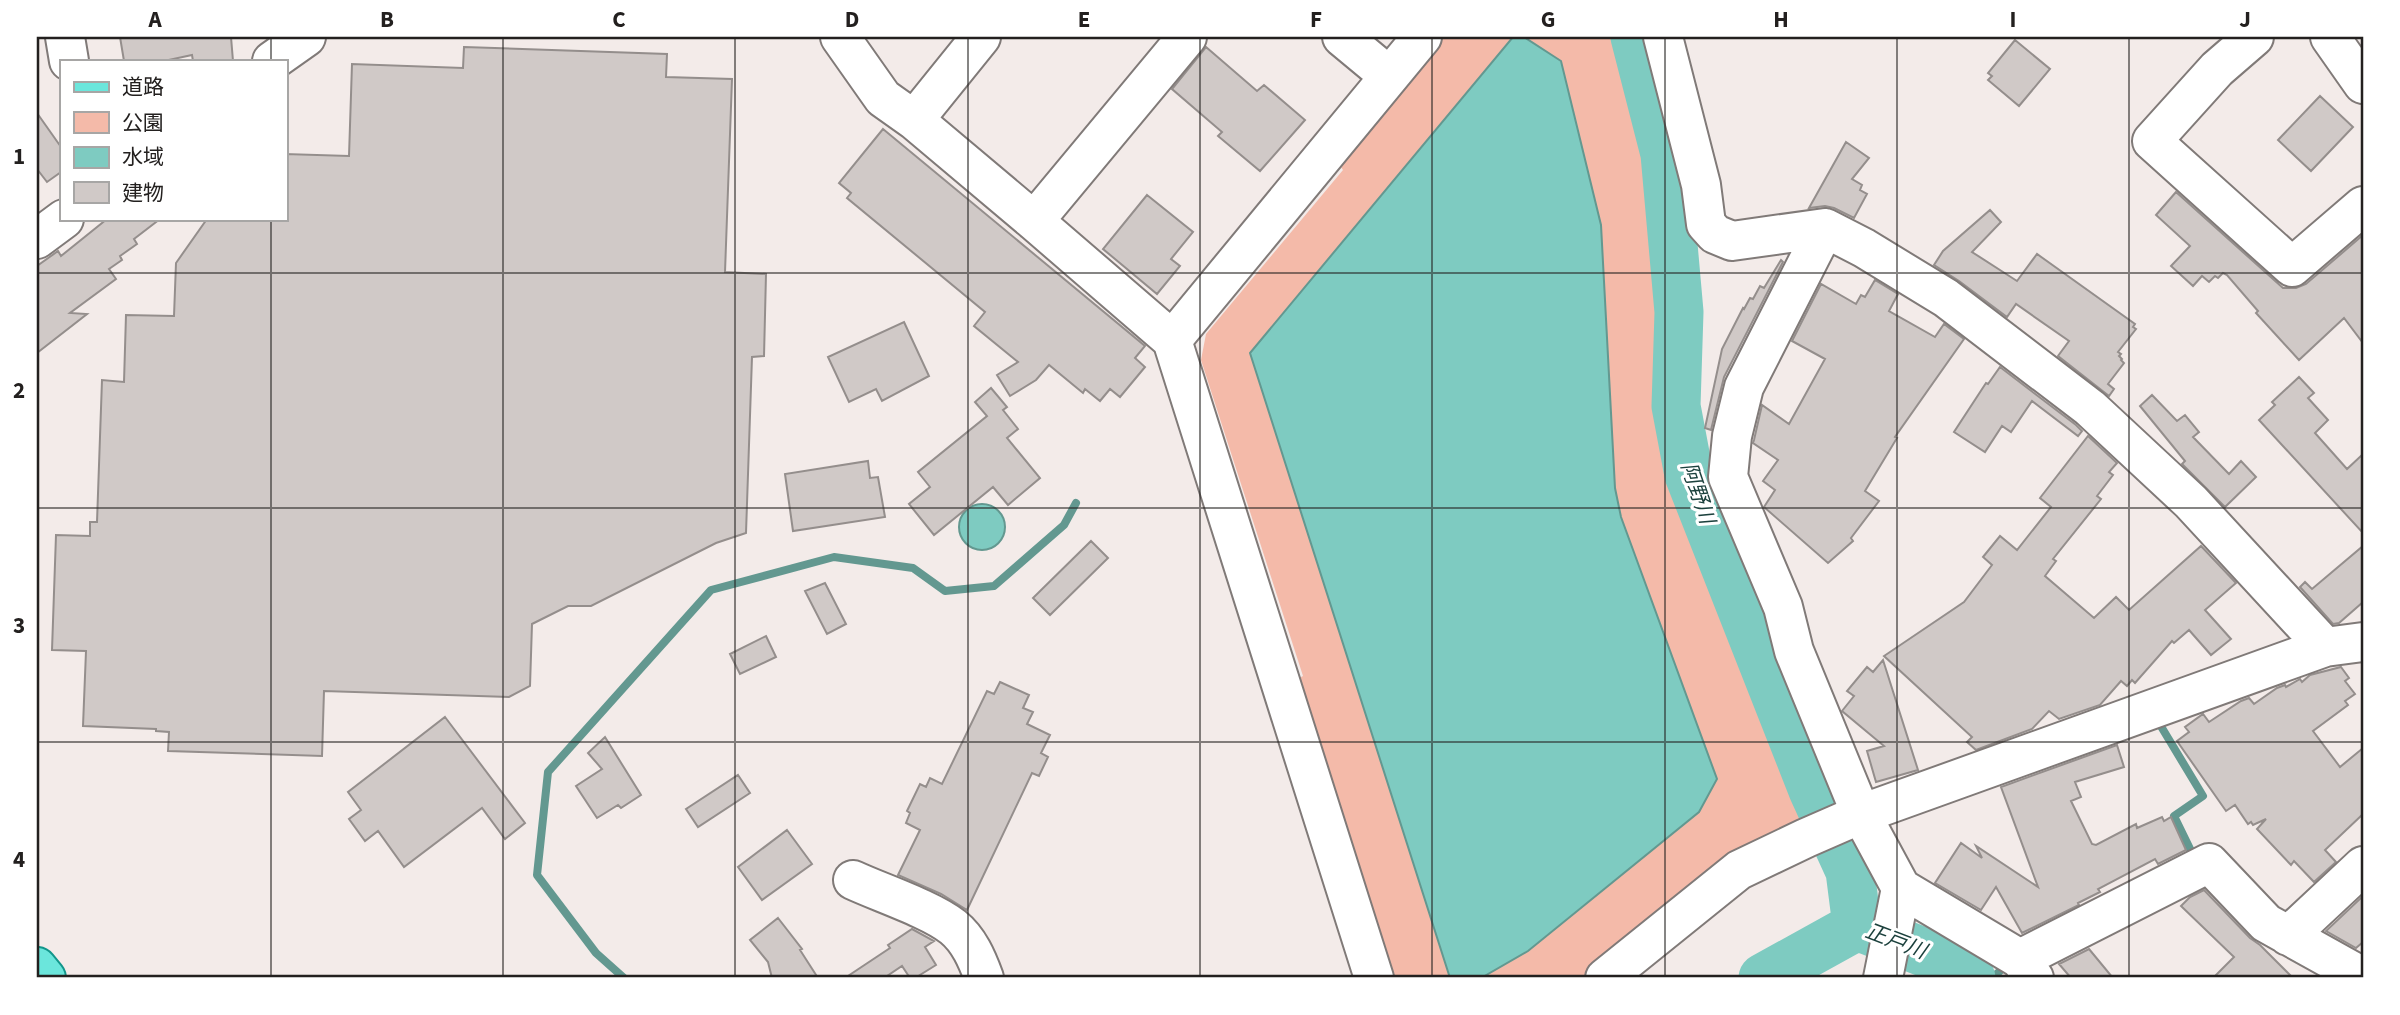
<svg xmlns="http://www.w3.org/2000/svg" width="2400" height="1015" viewBox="0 0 2400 1015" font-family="'Source Sans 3','Noto Sans JP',sans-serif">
<rect width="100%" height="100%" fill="#f3ebe9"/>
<!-- green -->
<path fill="#f4baa9" d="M1434 37H1621L1656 170 1668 440 1681 499 1809 818 1730 852 1581 978H1385L1290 683 1303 676 1201 360 1206 334 1343 170 1335 158Z"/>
<!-- water -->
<path fill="#7ecbc1" stroke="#639890" stroke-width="2" d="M1513 37H1524L1561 61 1601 225 1615 488 1621 517 1717 779 1699 812 1528 951 1481 978H1450L1250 353Z
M959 527a23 23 0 1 1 46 0a23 23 0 1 1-46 0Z"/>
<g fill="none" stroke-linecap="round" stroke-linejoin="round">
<!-- stream -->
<path stroke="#639890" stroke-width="8" d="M2162 728 2203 796 2174 816 2193 855
M624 978 596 953 537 875 548 772 711 590 834 557 913 568 945 591 994 586 1064 525 1076 503
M1992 978 2000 971"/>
<!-- river -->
<path stroke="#7ecbc1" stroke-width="49" d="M1635 37 1665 154 1679 312 1676 406 1689 475 1813 790 1850 871 1857 926
M1857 926 1954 964 1971 978
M1763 978 1857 926"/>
</g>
<!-- building -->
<path fill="#d0c9c7" stroke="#948e8c" stroke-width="2" d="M120 37H231L233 61H193L192 55 164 61H124Z
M2015 40 2050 69 2019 106 1988 80 1992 76 1988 73Z
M464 47 667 54 666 77 732 79 725 272 766 274 764 356 752 357 746 533 716 543 591 606H568L532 624 530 686 509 697 324 691 322 756 168 751 169 732 156 731V729L83 726 86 651 52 650 56 535 90 536V522H97L102 380 124 382 126 315 174 316 176 263 207 219H285V154L349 156 352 64 463 68Z
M1206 47 1257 91 1264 85 1305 120 1260 171 1218 136 1222 132 1172 89Z
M2320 96 2353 127 2311 171 2278 140Z
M37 113 61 147V172L47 182 37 169Z
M883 129 1145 346 1135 358 1145 367 1120 397 1110 389 1100 401 1085 389 1083 393 1049 365 1036 380 1010 396 997 375 1018 362 974 326 985 312 847 198 851 193 839 183Z
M1846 142 1869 158 1852 179 1862 185 1860 190 1867 194 1854 218 1834 208 1825 206 1809 208Z
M2176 192 2283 288H2296L2306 284 2363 235V343L2344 318 2299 360 2256 313 2258 311 2227 275 2223 273 2218 278 2215 276 2209 282 2202 276 2193 286 2171 266 2190 246 2156 215Z
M1147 195 1193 232 1171 259 1180 266 1157 294 1103 249Z
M1990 210 2001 222 1972 252 2017 281 2037 254 2135 324 2133 327 2136 329 2118 352 2121 354 2119 356 2122 359 2121 360 2124 363 2108 384 2114 389 2109 396 2058 356 2069 341 2016 304 2007 317 1959 281 1934 265 1943 251Z
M107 219H160L134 239 137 244 120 256 122 260 109 269 116 279 70 313 87 314 37 353V266L58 251 61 256Z
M1781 260 1783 262 1724 377 1711 430 1705 428 1722 349 1743 308 1744 309 1750 298 1753 299 1760 286 1764 288Z
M1875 280 1898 294 1889 311 1935 337 1944 324 1964 339 1895 437 1897 438 1865 491 1879 501 1851 538 1853 541 1828 563 1764 507 1775 490 1763 481 1778 460 1753 443 1754 440 1762 405 1789 424 1825 359 1792 341 1821 284 1856 304 1861 295 1865 297Z
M904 322 929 376 882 401 876 389 849 402 828 357Z
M2000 367 2076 425 2082 431 2078 436 2032 401 2011 432 2002 426 1985 452 1954 432 1986 383 1988 384Z
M2299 377 2314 393 2308 398 2328 420 2315 433 2347 469 2363 454V533L2259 420 2275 405 2272 402Z
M991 388 1007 407 1003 410 1018 429 1007 438 1040 478 1008 505 993 487 934 535 909 504 930 487 918 472 987 416 975 402Z
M2152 395 2177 421 2185 415 2199 432 2193 437 2229 474 2241 461 2256 477 2225 507 2182 464 2185 461 2140 406Z
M2088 436 2117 463 2109 472 2113 475 2097 496 2101 499 2053 559 2056 561 2045 576 2094 618 2116 597 2129 610 2201 546 2236 583 2205 610 2231 639 2211 655 2189 630 2174 643 2172 641 2135 683 2132 680 2127 686 2121 681 2100 705 2059 719 2049 711 2032 729 1976 750 1967 742 1972 737 1884 656 1964 602 1992 565 1983 557 2000 536 2017 550 2051 507 2040 498Z
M868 461 870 478 878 477 885 517 793 531 785 474Z
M1091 541 1108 558 1050 615 1033 598Z
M2363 546V602L2339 623 2333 624 2300 587 2305 582 2312 589Z
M825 583 846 624 827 634 805 591Z
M766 636 776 657 740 674 730 654Z
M1883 660 1918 770 1876 782 1867 751 1884 746 1842 711 1854 696 1847 691 1867 667 1873 672Z
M2341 667 2349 678 2345 681 2355 694 2345 701 2348 705 2313 731 2340 767 2363 748V814L2325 850 2336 862 2314 882 2294 861 2291 865 2257 829 2266 819 2253 825 2251 822 2248 824 2235 805 2226 811 2177 741 2189 732 2185 727 2203 714 2209 722 2241 701 2249 698 2254 704 2277 688 2285 685 2286 687 2300 679 2302 682 2310 675Z
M1000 682 1029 695 1023 708 1033 712 1027 724 1050 735 1041 753 1048 757 1039 776 1032 773 967 910 941 894 898 875 920 830 906 823 910 813 907 811 920 784 926 787 930 778 942 784 987 691 994 694Z
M445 717 525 823 505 839 482 808 404 867 378 831 365 841 349 819 361 810 348 792Z
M605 737 641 795 621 808 618 805 597 818 576 786 602 769 588 753Z
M2117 745 2124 767 2075 782 2081 797 2071 801 2092 844 2096 845 2136 824 2137 828 2162 817 2164 821 2171 817 2186 850 2158 864 2155 859 2098 889 2100 892 2078 903 2079 905 2022 933 1996 887 1981 910 1935 883 1961 843 1982 858 1976 846 2038 887 2001 787Z
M738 775 750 793 698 827 686 809Z
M787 830 812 864 762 900 738 867Z
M2204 890 2250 938 2260 945 2293 978H2213L2234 957 2181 906 2190 897Z
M2363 896V942L2356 948 2326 931Z
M778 918 802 949 800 950 818 978H772L768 962 750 940Z
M912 929 934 941 925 947 936 965 915 978H910L902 966 884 978H845L890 948 888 945Z
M2089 949 2113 978H2071L2059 964Z"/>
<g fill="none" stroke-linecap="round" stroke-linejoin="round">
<defs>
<path id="minor" d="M65 37 69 61
M840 37 883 98 914 120 1034 221 1172 340
M1342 37 1389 76
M1663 37 1701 185 1706 224 1715 234 1732 241 1825 228 1864 248 1946 298 2090 408 2191 502 2325 647
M2254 37 2217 69 2152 141 2292 267 2363 206
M2330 37 2363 84
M272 61 306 37
M914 120 981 37
M1034 221 1187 37
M1825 228 1744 387 1732 436 1728 477 1783 607 1794 651 1861 814 1901 888 2020 959 2034 978
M37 239 64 219
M853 880C881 893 930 909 953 927 969 940 977 959 984 978
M2288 936 2363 866
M2020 959 2209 863 2266 923 2363 977
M1374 978 1172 340 1422 37
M1605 978 1739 870 1806 838 1861 814 2325 647 2363 642
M1883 978 1901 888"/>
<path id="major" d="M37 967 46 978"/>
</defs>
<!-- minor casing -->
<use href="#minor" stroke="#807a78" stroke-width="42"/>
<!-- major casing -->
<use href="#major" stroke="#12968b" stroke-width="42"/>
<!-- minor -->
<use href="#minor" stroke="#fff" stroke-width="38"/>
<!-- major -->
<use href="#major" stroke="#6be6dc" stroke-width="38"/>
</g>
<!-- grid -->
<path fill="none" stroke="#23201f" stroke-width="2" stroke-opacity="0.55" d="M271 37V61M503 37V978M735 37V978M968 37V978M1200 37V978M1432 37V978M1665 37V978M1897 37V978M2129 37V978M271 219V978M37 273H2363M37 508H2363M37 742H2363"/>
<g text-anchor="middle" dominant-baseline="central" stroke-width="6" stroke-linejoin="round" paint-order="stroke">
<!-- water labels -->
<g font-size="21" font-style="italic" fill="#1c413d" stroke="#fff">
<text transform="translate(1698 493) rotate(71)">阿野川</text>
<text transform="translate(1896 941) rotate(21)">正戸川</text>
</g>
</g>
<!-- border -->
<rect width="2400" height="1015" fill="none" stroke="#ffffff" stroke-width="77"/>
<!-- legend -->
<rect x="60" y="60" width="228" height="161" fill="#ffffff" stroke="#a7a6a5" stroke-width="2"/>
<rect x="74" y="82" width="35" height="10" fill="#6be6dc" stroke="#a7a6a5" stroke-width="2"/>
<text x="122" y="94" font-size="21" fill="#23201f">道路</text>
<rect x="74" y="112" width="35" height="21" fill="#f4baa9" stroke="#a7a6a5" stroke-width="2"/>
<text x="122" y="130" font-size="21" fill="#23201f">公園</text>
<rect x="74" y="147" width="35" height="21" fill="#7ecbc1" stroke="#a7a6a5" stroke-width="2"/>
<text x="122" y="164" font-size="21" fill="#23201f">水域</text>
<rect x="74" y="182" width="35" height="21" fill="#d0c9c7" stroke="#a7a6a5" stroke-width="2"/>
<text x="122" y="200" font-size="21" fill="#23201f">建物</text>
<rect x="38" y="38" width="2324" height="938" fill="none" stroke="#23201f" stroke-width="2.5"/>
<g font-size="23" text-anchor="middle" font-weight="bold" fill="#23201f">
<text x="155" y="27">A</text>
<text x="387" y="27">B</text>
<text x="619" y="27">C</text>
<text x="852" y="27">D</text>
<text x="1084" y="27">E</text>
<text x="1316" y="27">F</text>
<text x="1548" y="27">G</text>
<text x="1781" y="27">H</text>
<text x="2013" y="27">I</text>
<text x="2245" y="27">J</text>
<text x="19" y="164">1</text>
<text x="19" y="398">2</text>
<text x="19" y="633">3</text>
<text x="19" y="867">4</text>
</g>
</svg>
